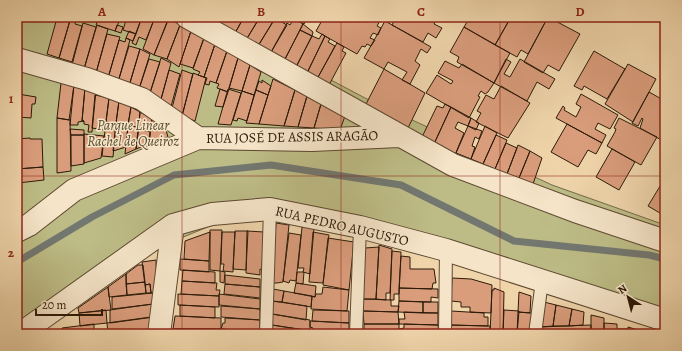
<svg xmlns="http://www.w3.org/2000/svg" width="682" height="351" viewBox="0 0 682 351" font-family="Alegreya,serif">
<rect width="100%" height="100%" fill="#f0d5ab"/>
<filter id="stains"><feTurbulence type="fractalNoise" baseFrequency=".005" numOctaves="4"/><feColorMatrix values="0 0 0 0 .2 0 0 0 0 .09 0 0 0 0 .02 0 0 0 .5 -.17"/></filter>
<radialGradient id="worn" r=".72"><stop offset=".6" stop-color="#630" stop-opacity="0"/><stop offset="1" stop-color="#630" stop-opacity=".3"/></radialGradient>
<!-- green -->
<path fill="#bdbc86" stroke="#746b47" d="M17 17H212L365 98 552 185 665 225V323L356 230 250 218 210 226 164 245 17 334Z"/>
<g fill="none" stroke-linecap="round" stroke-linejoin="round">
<!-- stream -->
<path stroke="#727770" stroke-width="7" d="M17 262 92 217 174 175 271 165 401 185 514 241 649 255 665 259"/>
</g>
<!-- building -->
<path fill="#da9d7c" stroke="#2c1a08" d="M65 17H71L59 58 47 54 57 18 64 21Z
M71 17 76 19 75 24 82 26 72 62 59 58Z
M99 17H121L115 31 96 25Z
M127 17H142L136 34 123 30Z
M142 17H155L146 40 139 37 136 45 132 43Z
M155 17H169L154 55 143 49Z
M207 17H244L235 33Z
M244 17H260L246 40 235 33Z
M260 17H276L258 46 246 40Z
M291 17H308L304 24Z
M324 17H378L381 19 377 26 381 28 378 35 373 33 370 38 375 40 371 46 367 44 365 47 362 46 357 54 316 31Z
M396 17H438L434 24 442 28 436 38 428 33 423 42 392 25Z
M470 17H511L495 45 464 27Z
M511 17H548L528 54 521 50 517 57 495 45Z
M548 17 580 34 559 71 548 65 543 73 524 62Z
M169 18 180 25 167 59 154 55Z
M275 18 287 25 270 54 258 46Z
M294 18 303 24 284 61 270 54 287 23 290 25Z
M385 21 431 47 427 53 421 49 415 61 420 65 410 84 402 80 407 72 388 62 384 69 364 58Z
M83 23 96 27 84 69 72 65Z
M303 24 313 32 312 36 300 30Z
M97 25 108 29 96 73 84 69Z
M117 25 123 27 121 33 115 31Z
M180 25 191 31 179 67 167 59Z
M464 27 510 53 494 83 457 62 459 57 450 52Z
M300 30 312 36 296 67 284 61Z
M129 31 136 34 133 41 126 38Z
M191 31 204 38 193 68 180 64Z
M107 34 120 37 108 78 96 73Z
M322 34 325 36 307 73 296 67 312 36 319 39Z
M325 36 330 39 328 42 335 46 317 79 307 73Z
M126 38 130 40 118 82 108 78 119 40 125 42Z
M204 38 215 44 204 77 198 75 200 72 193 69Z
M337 43 344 47 342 51 346 53 329 85 317 79Z
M215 44 227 51 216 83 210 81 209 85 205 84 207 78 204 77Z
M129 46 140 49 129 86 118 82Z
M140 49 150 54 138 92 129 86Z
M227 51 238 58 228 92 217 88 219 84 216 83Z
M594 51 625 69 607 99 584 86 582 90 574 86Z
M161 58 171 63 160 103 149 96Z
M238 58 250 65 242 91 229 88Z
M149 59 160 62 149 96 138 92Z
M506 59 511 62 504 74 510 77 520 59 555 79 549 89 537 82 527 101 494 83Z
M445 61 459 68 462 64 494 83 488 92 485 94 481 91 478 96 480 97 469 118 426 93 437 75 451 84 453 81 438 73Z
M628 64 656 79 633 122 605 104Z
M250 65 261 72 254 95 242 91Z
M384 69 425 93 408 128 365 106Z
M169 70 180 74 170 110 160 103Z
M182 70 193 74 182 116 172 108Z
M193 73 206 78 195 121 182 116Z
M273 79 295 90 284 126 259 124Z
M262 80 271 86 268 95 256 90 259 81 262 83Z
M61 83 74 85 69 120 57 118Z
M74 85 85 87 82 121H84L78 122V125H70Z
M501 86 530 103 508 138 476 122 481 113 477 111 486 95 494 99Z
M85 88 96 90 92 132H88L89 125 84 124V121H82Z
M220 89 228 92 223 107 215 106Z
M228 89 241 93 231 125 218 124Z
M256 90 268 95 259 124 246 123Z
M295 90 307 96 298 127 284 126Z
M242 91 254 95 247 121 238 118 237 121 233 120Z
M649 92 665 101V137L663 141 640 128 643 119 642 118 638 126 632 123Z
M18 94 36 97 35 104H32L31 118 17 117Z
M581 94 618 115 610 129 598 123 595 129 606 135 602 143 556 118 563 106 565 108 564 110 576 117 581 107 576 104Z
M95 95 109 98 105 130 92 128Z
M307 96 321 104 314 128 298 127Z
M109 98 119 101 116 123 106 122Z
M119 101 131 107 128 124 116 123Z
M321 104 345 116 340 130 314 128Z
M445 104 451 107 434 144 422 137 437 106 443 108Z
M131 107 140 112 139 127 128 126Z
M451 107 471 118 468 126 458 122 455 128 464 133 455 155 433 146Z
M140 112 152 119 150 131 138 130Z
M57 118 70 120 71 171 57 173Z
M471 118 479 123 476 130 468 126Z
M619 118 657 137 641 165 607 146 615 132 616 129 614 128Z
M152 119 165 127 168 137 149 144Z
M106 122 116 123 113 157 102 156Z
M116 123 128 124V126L126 147 113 151Z
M567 124 602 143 596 154 588 150 578 167 551 152Z
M128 126 139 127 136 149 125 154Z
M468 126 482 131 479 139 475 137 472 146 475 147 471 159 456 153Z
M485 126 497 133 483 164 471 159Z
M70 129 84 130V135H71Z
M138 130 150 131 149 144 136 149Z
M84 134 104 136 101 158 84 163Z
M71 135H84V164L71 166Z
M496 135 507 140 495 169 483 164Z
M30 138V139H42L43 167 17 169V139Z
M506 143 517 148 507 174 495 169Z
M518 145 530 151 519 178 507 174Z
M612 149 635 162 619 190 596 177Z
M530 151 542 158 533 184 519 178Z
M43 167 44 180 18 183 17 169Z
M665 178V216L648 206Z
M276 223 289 225 283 282 277 283H273L272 278Z
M302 227 314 228 310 274 303 272 304 268H298Z
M210 230H222L220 271 210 270Z
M235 231H248L246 270 233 269Z
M247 231 264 232 262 270 260 269V275L246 273Z
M210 232 209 261 184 259 185 241Z
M222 232H235L233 272 223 271 224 264H221Z
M313 232 329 235 323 283 309 282Z
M289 233 301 235 296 281 290 280 289 283 283 281Z
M328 238 354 242 349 290 323 285Z
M379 245 392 249 390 293H386V300L376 299Z
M379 247 376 299H363L365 248Z
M392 251 401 252V253L399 294H394V300H390Z
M401 256 410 257V269H434L436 283H433L432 289 399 288Z
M180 259 209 261V272L180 270Z
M156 260 157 292 151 293 150 284 145 285 142 262Z
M138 265H143L145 282 126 284V274Z
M183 270 215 272V283L182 281Z
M220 271 225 272 224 283 220 282Z
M297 272H304L303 284 296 283Z
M126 274 127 295 109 297 108 287Z
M225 275 260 279V287L225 284Z
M452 278 471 279 492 285 491 313 470 312V307H461V302L451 301Z
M182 281 217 283 216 290H220L219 296 181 294Z
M145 282 146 293 127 295 126 284Z
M296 283 316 286 315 297 294 293Z
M150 284 151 293H146L145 285Z
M225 284 260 287V298L224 294Z
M108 287 111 310 79 313 78 308Z
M323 287 349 290 347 311 311 309 312 296 315 297 316 294H322Z
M399 288 438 289V298L431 297V302L399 301Z
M494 288 504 292 503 334H490L492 290H494Z
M273 289 284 291 282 302 272 301Z
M284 291 312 296 311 307 282 302Z
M519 292 531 296 530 313 518 312Z
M153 293 154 304 112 309V297Z
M178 294 219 296V307L178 305Z
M219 294 260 299V309L219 305Z
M363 299 391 300V306H399L398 312 363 311Z
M272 301 307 306 306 320 272 314Z
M399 301 423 302V313L398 312Z
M423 302H438V313H423Z
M544 302 556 305 553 326 540 327Z
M152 304 154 317 110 323V310Z
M180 305 215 307V318L180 316Z
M556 305 572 309 569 326H553Z
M221 306 260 309V320L221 317Z
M572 309 584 312 583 325 569 326Z
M106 310 107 323 80 326 79 313Z
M313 310 349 311V323L312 321Z
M504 310 519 311 517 334H503Z
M363 311 398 312 399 324H364Z
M451 311 484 313V317H488V326L451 325Z
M404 312 438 313V325L399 324V319H405Z
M518 312 532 313 531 334H517Z
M272 314 310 320V331L272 325Z
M591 315 604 318V334H591Z
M175 316 221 318V329H173Z
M151 317 153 331 108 334 107 323Z
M225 318 260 320V332L221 329 223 323H225Z
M310 321 349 323V334L313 332V328L310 327Z
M604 323 617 324V334H604Z
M94 324V332L101 331V334L61 333 62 328Z
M364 324H399V330H395V334H364Z
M404 324 438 325 439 334H399V329L404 328Z
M272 325 292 328 291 334H272Z
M448 325 490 326V334H448Z
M591 325V334H539L540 327Z
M628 327 641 331V334H628Z
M292 328 307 330 306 334H291Z
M173 329H221L220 334H173Z
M221 329 260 332V334H220Z
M618 329H628V334H618Z"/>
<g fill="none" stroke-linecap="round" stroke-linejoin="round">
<defs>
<path id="lane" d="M266 334 270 209
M356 334 360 227
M445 334 446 250
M535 334 542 281"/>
<path id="street" d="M187 17 453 165 575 211 665 241
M17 59 87 79 142 99 198 138
M17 231 29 225 74 190 198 138 312 140 399 136
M20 334 173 225 212 214 270 209 360 227 446 250 665 320
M159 334 173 225"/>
</defs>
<!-- lane casing -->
<use href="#lane" stroke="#5d4931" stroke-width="14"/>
<!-- street casing -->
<use href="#street" stroke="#5d4931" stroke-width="24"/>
<!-- lane -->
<use href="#lane" stroke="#f5e4c8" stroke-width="12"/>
<!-- street -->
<use href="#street" stroke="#f5e4c8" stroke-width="22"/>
</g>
<!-- grid -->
<path fill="none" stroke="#8f2418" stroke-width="1" stroke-opacity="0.55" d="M182 17V334M341 17V334M500 17V334M17 176H665"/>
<g text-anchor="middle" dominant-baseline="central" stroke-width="3" stroke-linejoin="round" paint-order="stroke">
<!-- park labels -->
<g font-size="14" font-style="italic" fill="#584b2e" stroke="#f5e4c8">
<text x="133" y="125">Parque Linear<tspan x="133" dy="16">Rachel de Queiroz</tspan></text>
</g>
<!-- street labels -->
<g font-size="14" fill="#2c1a08" stroke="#f5e4c8">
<text transform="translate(292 137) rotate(-1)">RUA JOSÉ DE ASSIS ARAGÃO</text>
<text transform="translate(342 226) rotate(13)">RUA PEDRO AUGUSTO</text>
</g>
</g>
<!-- margin -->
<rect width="682" height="351" fill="none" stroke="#f0d5ab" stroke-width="44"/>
<!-- north arrow -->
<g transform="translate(628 297) rotate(324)" stroke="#f5e4c8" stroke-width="3" paint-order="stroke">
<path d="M0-3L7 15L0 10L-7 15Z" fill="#2c1a08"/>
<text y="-6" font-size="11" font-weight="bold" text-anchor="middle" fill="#2c1a08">N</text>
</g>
<!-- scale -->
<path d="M36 309v6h66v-6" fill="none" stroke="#2c1a08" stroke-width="2"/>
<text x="42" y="309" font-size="12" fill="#2c1a08" stroke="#f5e4c8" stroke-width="3" paint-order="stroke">20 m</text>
<rect x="22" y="22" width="638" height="307" fill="none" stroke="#8f2418" stroke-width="1.5"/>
<g font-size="13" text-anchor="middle" font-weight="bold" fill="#8f2418">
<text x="102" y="16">A</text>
<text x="261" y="16">B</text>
<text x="421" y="16">C</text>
<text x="580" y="16">D</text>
<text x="11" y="103">1</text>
<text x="11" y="257">2</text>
</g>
<rect width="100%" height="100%" filter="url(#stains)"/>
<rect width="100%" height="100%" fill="url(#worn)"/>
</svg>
